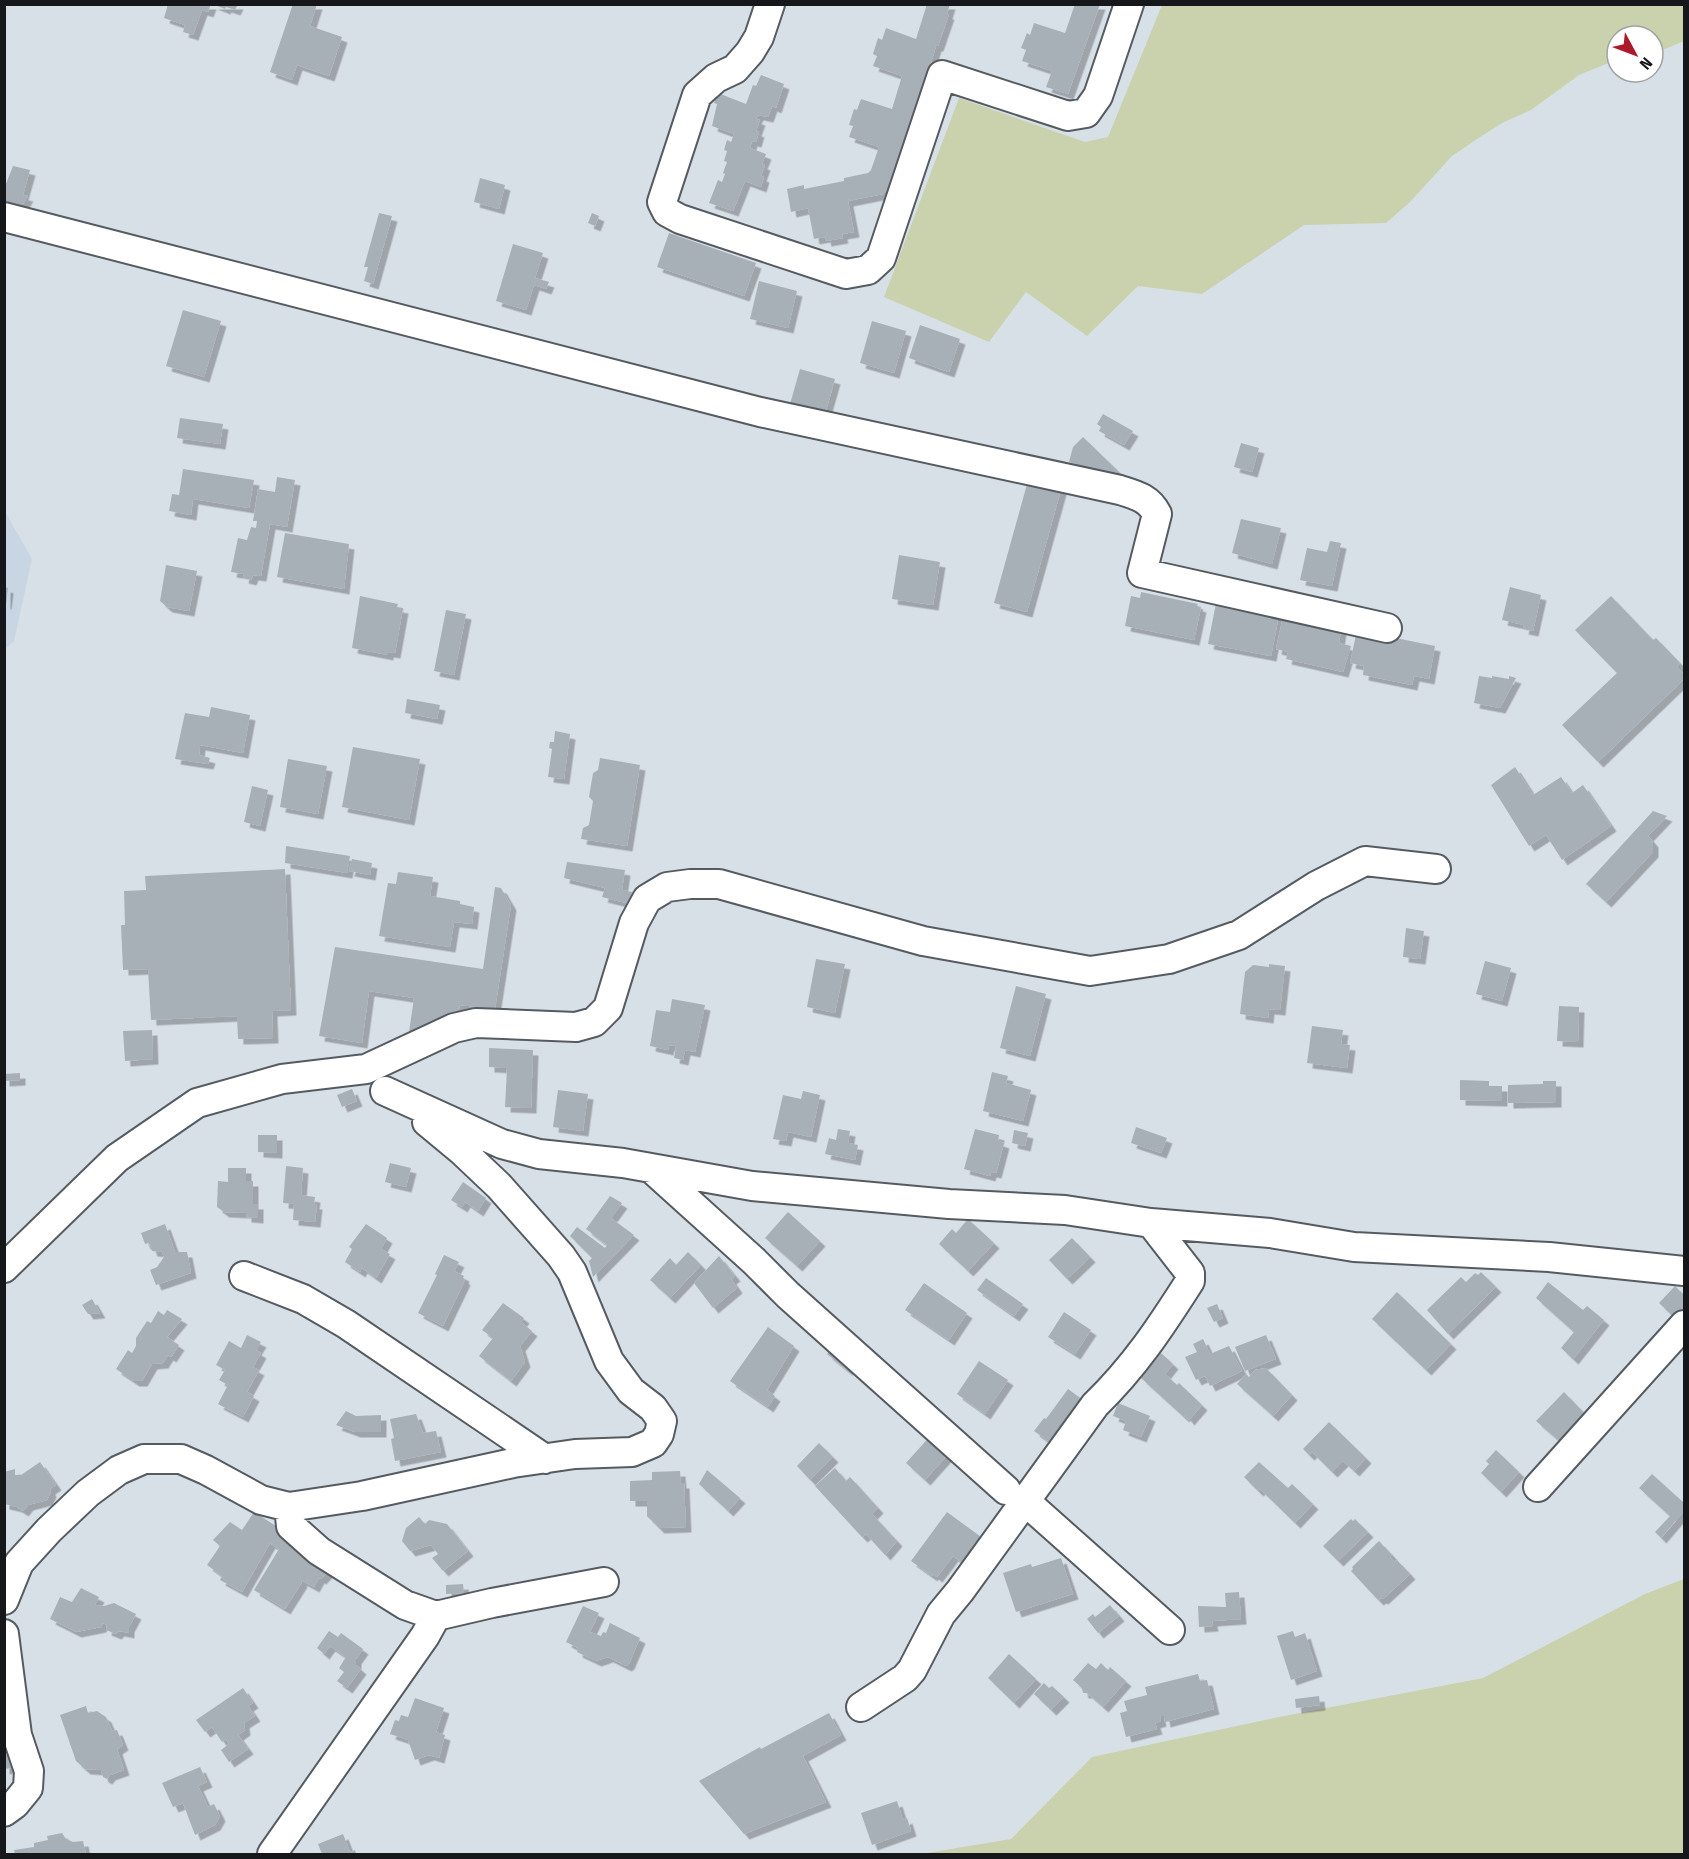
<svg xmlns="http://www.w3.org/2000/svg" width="1689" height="1859" viewBox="0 0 1689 1859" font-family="'Fira Sans Condensed',sans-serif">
<defs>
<filter id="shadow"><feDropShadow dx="5.5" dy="5.5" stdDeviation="0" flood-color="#0004"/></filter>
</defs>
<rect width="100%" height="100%" fill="#d8e0e7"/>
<!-- built -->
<path fill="#c8d5e2" d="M4 510 32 559 14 641 5 649Z"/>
<!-- green -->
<path fill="#cad1ad" d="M1162 5H1684V41L1653 54V36H1617V63L1606 64 1579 75 1531 110 1502 123 1477 139 1452 156 1410 202 1386 223 1304 225 1202 294 1138 286 1087 336 1026 292 989 342 884 297 959 98 1085 142 1108 137Z
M1684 1579V1854H921L1011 1839 1092 1757 1274 1718 1483 1678 1645 1594Z"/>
<!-- building -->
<path fill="#a8b0b7" filter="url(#shadow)" d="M168 4H211L208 12 202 10 193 35 183 32 185 25 164 18Z
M212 4H238L235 10 226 7 225 9Z
M293 4H317L310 26 342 37 329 76 297 65 292 80 270 72Z
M927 4H950L947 14H949L938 46H936L915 117 912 116 890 187 883 194 848 201 854 232 842 234 843 238 826 241 825 237 814 239 808 208 791 212 787 189 804 185V189L844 181V178L868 173 871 170 879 147 849 137 853 126 849 125 854 109 857 110 861 99 892 109 902 76 873 66 877 56 873 54 878 38 882 40 886 28 916 39Z
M1075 4H1100L1068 94 1046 87 1052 71 1022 61 1026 50 1021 48 1027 33 1030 35 1034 23 1065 33Z
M761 75 784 84 776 108 772 106 768 117 758 115 756 119 760 120 756 131 759 132 756 142 752 141 750 148 766 154 762 164 765 165 761 176 764 177 761 187 745 181 733 211 709 203 718 180 722 182 725 174 723 173 727 162 724 161 727 151 724 150 727 140 731 142 734 134 712 126 717 104 714 103 718 93 746 104 753 85 756 86Z
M13 166 30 170 23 195 28 196 21 207 4 203V189Z
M480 178 505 185 499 209 474 202Z
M379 213 392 216 373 284 364 281 368 267H364Z
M592 213 599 216 595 226 588 223Z
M669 233 756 263 744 296 657 267Z
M513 244 543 253 535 278 549 282 546 289 534 285 526 310 496 301Z
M759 281 797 291 788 328 750 319Z
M183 310 221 321 204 377 166 366Z
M872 321 906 331 894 373 860 363Z
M920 325 960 339 949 372 909 358Z
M800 369 835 379 825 414 790 404Z
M1103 414 1133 431 1124 445 1099 431 1101 427 1097 424Z
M180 418 223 424 220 444 177 438Z
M1083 437 1117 470 1116 476 1069 462 1073 447Z
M1241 443 1259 448 1252 472 1234 467Z
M183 469 254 480 249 508 193 499 191 515 169 511 172 494 179 495Z
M277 477 295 480 287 527 270 524 261 576 253 575 251 580 243 578 244 574 231 572 238 538 247 540 251 527 256 528 257 521H253L258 489 275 492Z
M1029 477 1062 486 1027 612 994 603Z
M1241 519 1281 528 1272 564 1232 553Z
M285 533 349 544 344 589 277 577Z
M1330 541 1341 543 1332 586 1300 580 1307 548 1327 552Z
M899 555 940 562 933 605 892 599Z
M166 565 197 571 189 611 167 607 160 601Z
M5 587 8 588 6 604H5Z
M1510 587 1541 595 1533 631 1523 629 1524 625 1502 620Z
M1141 592 1198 604 1197 606 1201 607 1194 640 1125 626 1131 596 1140 598Z
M360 596 398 604 397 607 403 608 395 653 388 652V655L352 648Z
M1611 596 1653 640 1656 638 1680 663 1677 667 1684 674V679L1598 762 1562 725 1617 673 1575 630Z
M1217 598 1280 610 1271 656 1208 644Z
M446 610 466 614 454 675 434 671Z
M1283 617 1341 629 1339 643 1351 646 1343 672 1286 659 1288 652 1276 649Z
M1357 630 1435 646 1429 679 1414 676 1412 685 1363 675 1364 666 1350 663Z
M1479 676 1492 678V676L1509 679V676L1516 678 1500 708 1474 703Z
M407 699 440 705 437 719 405 713Z
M211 707 250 715 243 753 200 745 199 755 210 758 208 764 175 759 185 713 209 717Z
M555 731 570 734 564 779 548 777 552 749 549 748 550 742H554Z
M353 747 420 759 409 820 342 807Z
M600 758 640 765 627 846 581 839 583 828 589 825 593 801 589 797 593 773 598 770Z
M288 759 327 766 318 814 280 807Z
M1515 767 1533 795 1561 777 1572 793 1583 785 1611 826 1562 860 1546 835 1529 846 1491 785Z
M252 786 268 790 260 826 244 822Z
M1653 811 1667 816 1648 836 1653 842V852L1606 902 1586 884Z
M286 846 350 856 347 873 285 863Z
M352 859 372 863 370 875 349 871Z
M567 862 625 870 622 890 632 892 630 904 602 897 605 888 564 878Z
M285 869 291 1010 272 1011 273 1038 238 1039 237 1016 151 1020 148 969 123 970 121 925H125L124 891 146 890 145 876Z
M398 872 433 877 430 896 460 901V904L474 907 472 924 454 922 450 947 379 936 388 883 396 884Z
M495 887 501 888 511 905 495 1009 460 1005 459 1009 409 1032 414 998 369 991 362 1043 319 1036 335 947 483 969Z
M1406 928 1424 931 1420 959 1403 957Z
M816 959 845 964 835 1013 807 1007Z
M1485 961 1511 968 1502 1001 1476 994Z
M1269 964 1285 966 1280 1010 1269 1009 1268 1018 1240 1014 1245 972 1253 965 1269 967Z
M1016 986 1046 994 1030 1056 1000 1048Z
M672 999 705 1005 695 1052 685 1050 683 1060 674 1058 676 1046 669 1045 668 1050 650 1046 656 1010 670 1012Z
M1559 1006 1579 1007 1578 1042 1557 1041Z
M1312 1026 1343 1030 1341 1044 1350 1045 1347 1068 1307 1063Z
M152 1030 153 1059 125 1061 123 1031Z
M489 1048 533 1050 531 1108 505 1107 507 1068 489 1067Z
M992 1072 1008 1076 1006 1083 1031 1090 1023 1121 983 1111Z
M20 1073V1080L4 1081V1074Z
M1460 1080 1489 1081V1086H1502V1101L1460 1100Z
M1543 1081H1556V1102L1508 1103V1085L1543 1084Z
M352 1089 357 1101 342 1107 337 1095Z
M558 1090 588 1094 583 1131 553 1127Z
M803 1091 820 1095 811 1137 788 1132 786 1141 773 1139 783 1095 801 1099Z
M1136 1127 1167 1138 1161 1153 1131 1143Z
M838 1129 850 1131 848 1143 858 1145 855 1160 825 1154 829 1138 836 1140Z
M975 1129 999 1135 998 1141 1004 1143 996 1173 991 1172 990 1176 964 1169Z
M1014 1130 1028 1133 1025 1146 1012 1143Z
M258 1135H277V1153L258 1152Z
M390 1163 411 1168 406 1187 385 1182Z
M286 1166 303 1168 301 1195 315 1197 314 1204H317L315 1222 293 1220 294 1204 283 1203Z
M228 1168H246V1181H253V1204H258V1218L246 1217V1213L224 1212 217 1207 218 1181 228 1182Z
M463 1182 486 1198 478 1211 465 1202 462 1207 451 1200Z
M610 1196 622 1203 611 1218 634 1235 593 1277 589 1261 592 1258 570 1236 577 1227 605 1248 607 1245 586 1229Z
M788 1212 820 1241 797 1266 765 1238Z
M968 1219 994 1243 968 1271 939 1244 952 1229 956 1233Z
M165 1224 175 1252H187L191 1273 156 1285 150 1270 157 1267 164 1257 162 1252 152 1251 149 1243 145 1244 141 1233Z
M366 1224 387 1238 381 1249 390 1254 376 1278 362 1268 360 1272 345 1262 352 1249 349 1247Z
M1072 1238 1090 1257 1067 1279 1049 1260Z
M688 1252 701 1265 670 1298 650 1280 670 1258 676 1265Z
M444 1255 459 1262 454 1271 464 1276 463 1278 465 1280 443 1326 418 1313 437 1275 435 1274Z
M719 1256 735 1276 731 1279 737 1288 713 1308 694 1283Z
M1481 1272 1496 1287 1448 1334 1427 1310 1461 1277 1466 1282 1475 1273 1478 1275Z
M986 1278 1023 1304 1014 1316 977 1290Z
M1548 1282 1583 1310 1587 1306 1604 1320 1573 1359 1561 1348 1574 1332 1536 1298Z
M924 1283 967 1313 949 1340 905 1310Z
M1675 1286 1684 1295V1318L1680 1323 1659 1303Z
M1397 1292 1451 1344 1426 1370 1372 1319Z
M92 1299 100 1313 88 1314 82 1305Z
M503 1303 524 1318 521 1322 532 1331 520 1346 525 1362 511 1381 479 1356 493 1338 482 1330Z
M1217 1304 1223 1318 1214 1322 1207 1308Z
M167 1310 182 1319 167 1337 179 1345 171 1357 168 1355 163 1363 152 1364 142 1381H134L116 1369 128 1350 132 1353 136 1346V1338L147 1321 151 1323 158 1311 164 1315Z
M1064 1312 1091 1330 1075 1354 1048 1337Z
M768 1327 794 1346 767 1390 775 1396 768 1407 730 1381Z
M247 1335 261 1342 256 1350 261 1353 253 1367 259 1370 247 1392 254 1396 243 1417 218 1404 228 1385 219 1380 225 1370 216 1365 229 1341 241 1348Z
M1266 1335 1276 1359 1245 1371 1235 1347Z
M1203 1339 1210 1354 1229 1346 1242 1371 1210 1386 1205 1376 1196 1380 1185 1357 1197 1352 1193 1344Z
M835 1345 854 1362 847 1370 827 1354Z
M1161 1353 1173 1364 1165 1374 1177 1385 1179 1383 1202 1405 1189 1420 1185 1415 1184 1417 1141 1378Z
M979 1361 1008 1380 985 1414 957 1394Z
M1266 1368 1292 1395 1273 1416 1237 1384 1246 1374 1249 1377 1255 1370Z
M1068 1389 1083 1400 1052 1444 1034 1431 1044 1418 1046 1419Z
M1564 1392 1589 1418 1564 1445 1536 1421Z
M1118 1403 1150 1416 1141 1437 1123 1430 1126 1421 1113 1416Z
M346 1411 356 1416 381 1415V1432H355L336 1425Z
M416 1414 423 1433 436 1431 441 1452 395 1461 391 1439 394 1438 390 1419Z
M1329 1422 1366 1458 1354 1471 1343 1461 1332 1472 1312 1452 1309 1455 1303 1449Z
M932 1434 951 1451 925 1480 906 1463Z
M819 1443 833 1457 810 1480 797 1466Z
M1496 1450 1519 1472 1501 1492 1481 1473 1489 1464 1486 1461Z
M40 1462 56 1485 50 1489 51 1492 47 1500 28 1505 23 1511 17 1507 4 1504V1472L15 1469V1475H21Z
M1259 1462 1288 1488 1292 1484 1313 1504 1295 1523 1260 1489 1258 1491 1244 1477Z
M835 1468 846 1481 850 1477 878 1508 872 1514 897 1541 885 1555 866 1534 862 1537 815 1486Z
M707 1470 740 1498 728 1511 699 1484Z
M680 1471 681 1483H684L686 1527 659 1528 647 1516V1501H630V1481L652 1480V1472Z
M1652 1474 1684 1503V1511L1661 1538 1655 1532 1670 1516 1639 1488Z
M254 1512 290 1535 286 1542 331 1568 321 1579 319 1578 314 1587 301 1580 302 1582 285 1609 254 1590 279 1549 270 1543 242 1592 220 1580 222 1576 207 1565 220 1546 213 1540 230 1522 242 1530Z
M947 1512 988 1542 969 1568 953 1556 937 1577 933 1574 932 1576 911 1561Z
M419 1517 425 1524 429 1520 447 1524 468 1551 443 1571 432 1558 438 1554 431 1545 410 1551 402 1541 406 1528Z
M1351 1519 1353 1521 1355 1519 1368 1532 1338 1561 1323 1546Z
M1379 1541 1392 1555 1390 1557 1394 1562 1397 1560 1410 1574 1383 1599 1381 1598 1378 1600 1351 1571 1353 1569 1352 1567Z
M1061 1558 1073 1594 1016 1612 1003 1573 1031 1564 1032 1567Z
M463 1584 464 1593 446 1594V1585Z
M81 1588 99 1597 95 1605 104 1606 114 1603 136 1614 129 1627V1633L119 1631 116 1634 106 1630 107 1625 103 1623 101 1627 76 1632 50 1619 60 1597 72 1602Z
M1239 1592 1241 1619 1212 1621 1213 1626 1199 1627 1198 1606 1226 1607 1225 1593Z
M1110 1605 1119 1616 1098 1633 1087 1619 1093 1614 1095 1617Z
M583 1606 599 1613 590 1632 601 1636 603 1632 606 1633 610 1623 640 1638 629 1664 626 1666 608 1657 596 1661 577 1652 578 1648 566 1642Z
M329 1631 338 1637 341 1633 363 1649 356 1659V1665L361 1669 347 1688 337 1681 344 1672 339 1668 346 1657 330 1646 324 1654 317 1648Z
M1293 1631 1295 1637 1305 1633 1317 1671 1291 1680 1277 1636Z
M1009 1654 1036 1679 1014 1703 988 1678Z
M1088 1663 1096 1669 1101 1663 1108 1670 1110 1667 1126 1681 1103 1707 1087 1693H1083L1082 1688 1073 1680Z
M1198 1674 1200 1681 1207 1680 1214 1709 1165 1722 1164 1716H1160L1161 1721 1155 1723 1157 1729 1126 1737 1120 1713 1127 1711 1124 1701 1147 1695 1145 1687Z
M1044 1683 1049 1688 1052 1686 1064 1697 1051 1710 1034 1694Z
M243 1688 253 1703 248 1706 255 1716 244 1723 245 1730 238 1735 248 1749 229 1762 221 1750 229 1744 226 1739 222 1742 212 1727 205 1732 196 1720Z
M1319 1696 1320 1705 1296 1708 1295 1699Z
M415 1698 444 1708 436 1732 445 1735 439 1758 429 1755 415 1760 408 1740 390 1734 395 1720 399 1721 401 1715 408 1717Z
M86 1706 88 1713 97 1711 106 1717 112 1731 117 1730 123 1745 117 1749 124 1770 110 1775 107 1779 103 1777 101 1770 85 1769 76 1761 60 1715Z
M829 1713 841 1735 803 1756 826 1802 744 1834 699 1781 760 1747 761 1749Z
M20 1749 21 1767 4 1769V1751Z
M200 1767 207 1782 198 1786 208 1807 214 1804 220 1816 215 1825 195 1835 183 1803 173 1807 162 1783Z
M897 1801 903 1820 907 1818 911 1831 872 1845 861 1813Z
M62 1833 66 1839 73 1842 83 1841 86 1854H15L14 1850 34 1847V1843L48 1840 47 1836Z
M343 1834 350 1852 355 1850 356 1854H322L318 1844Z"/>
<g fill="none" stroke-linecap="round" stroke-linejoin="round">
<defs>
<path id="minor" d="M770 4 759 37 750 52 735 69 716 78 697 95 662 202 667 212 680 219 846 274 868 270 881 258 942 75 1068 116 1086 113 1098 96 1129 4
M4 217 760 412 1120 490C1136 495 1149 498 1157 514L1142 573 1387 628
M385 1091 502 1144 539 1154 623 1163 752 1186 949 1204 1065 1210 1151 1223 1270 1233 1354 1247 1549 1257 1684 1271
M651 1168 754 1261 788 1295 1006 1490
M4 1268 117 1158 197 1103 282 1079 366 1069 454 1028 476 1023 576 1027 594 1022 608 1008 634 923 647 899 667 887 690 884H719L923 941 1090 971 1169 959 1239 935 1316 886 1365 861 1436 869
M244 1276 303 1299 346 1324 545 1459
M1538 1487 1684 1325
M1025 1501 1170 1630
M4 1600 19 1563 49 1530 88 1493 119 1470 144 1459H181L206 1470 261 1500 289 1507 362 1496 513 1463 575 1454 632 1452 653 1443 659 1434 662 1421 653 1408 631 1391 609 1361 572 1272 561 1256 499 1186 462 1151 427 1122
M436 1616 492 1603 604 1582
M4 1634 17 1735 29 1771 28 1788 15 1804 4 1812
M861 1707 905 1678 912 1670 941 1614 960 1591 1095 1405C1135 1366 1160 1328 1190 1281V1273L1151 1223
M272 1854 425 1636 436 1616 405 1605 319 1551 291 1526 289 1507"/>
</defs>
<!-- minor casing -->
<use href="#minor" stroke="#555b61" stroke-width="32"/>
<!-- minor -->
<use href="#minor" stroke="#fff" stroke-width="28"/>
</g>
<!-- border -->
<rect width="1689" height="1859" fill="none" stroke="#15171a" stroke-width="12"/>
<!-- north arrow -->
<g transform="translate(1635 54) rotate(131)"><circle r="28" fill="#ffffff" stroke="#a1a2a3" stroke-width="1.5"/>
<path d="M0-4.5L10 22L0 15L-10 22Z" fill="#ad1929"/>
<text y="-9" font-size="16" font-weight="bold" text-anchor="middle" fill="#15171a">N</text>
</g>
</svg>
